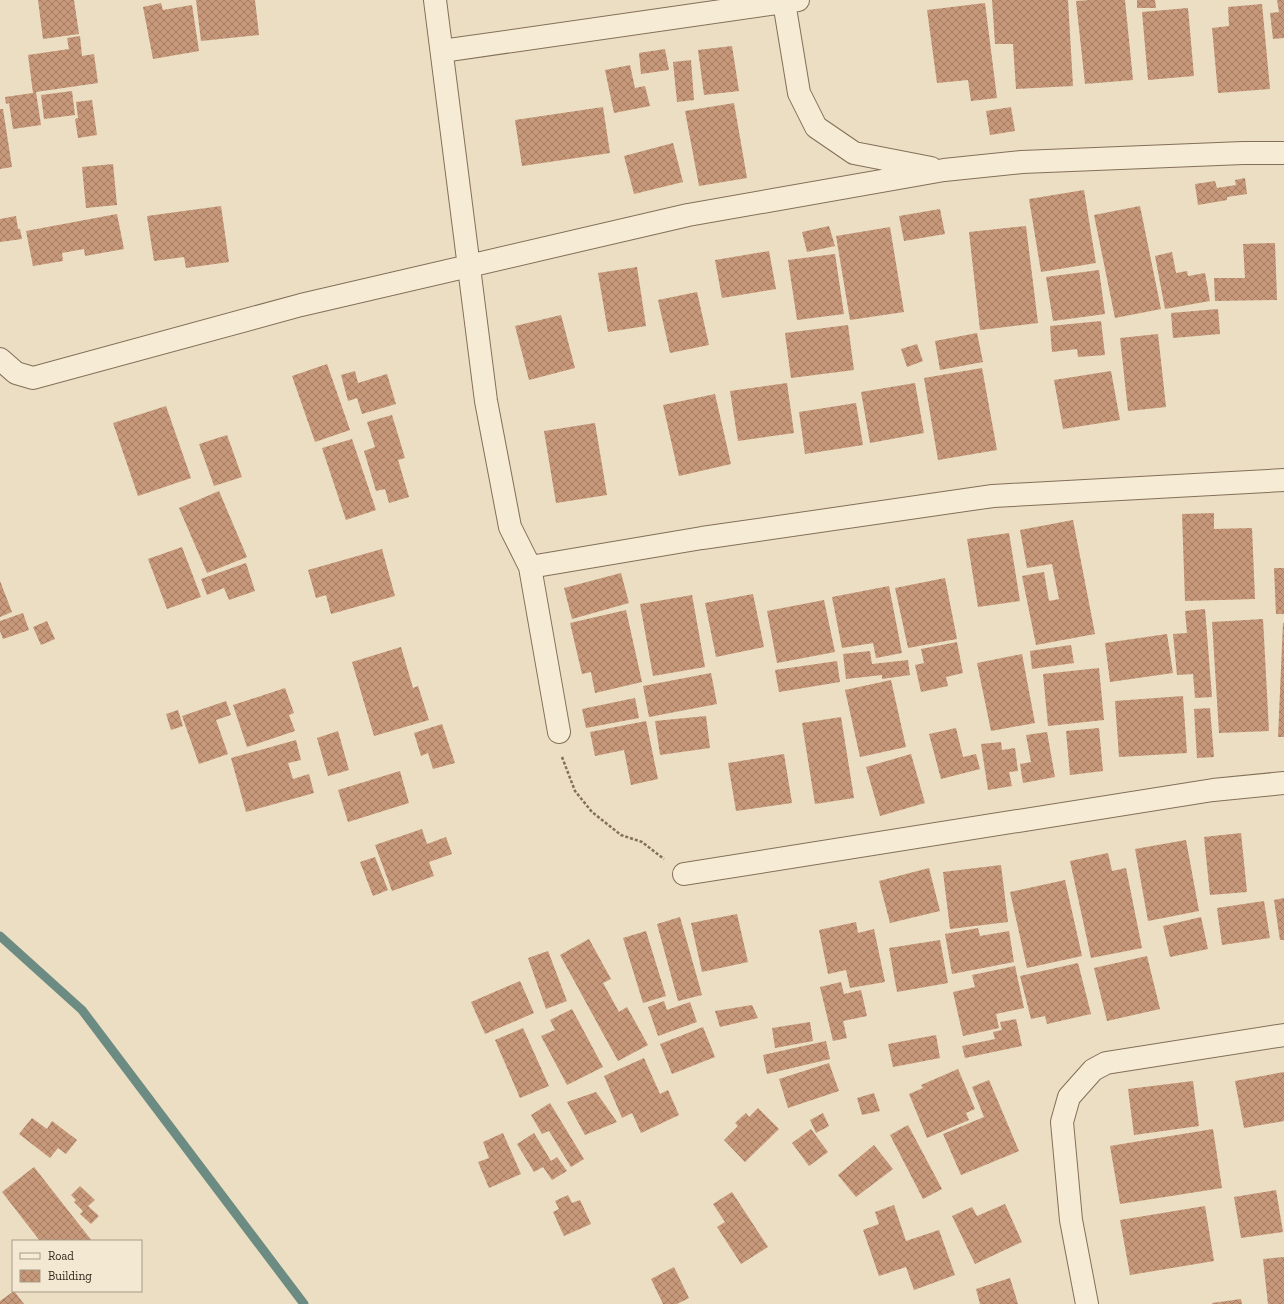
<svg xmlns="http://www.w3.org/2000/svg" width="1284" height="1304" viewBox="0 0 1284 1304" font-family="'Zilla Slab',serif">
<defs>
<pattern id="building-cross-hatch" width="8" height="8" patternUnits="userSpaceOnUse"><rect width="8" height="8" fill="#c7987a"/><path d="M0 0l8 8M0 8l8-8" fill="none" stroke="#a27c63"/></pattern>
</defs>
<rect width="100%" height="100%" fill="#ebdec2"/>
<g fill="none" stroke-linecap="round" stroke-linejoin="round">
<!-- stream -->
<path stroke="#6c8b82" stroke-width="9" d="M0 936 82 1010 304 1304"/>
</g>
<!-- building -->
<path fill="url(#building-cross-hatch)" d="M38 0H74L79 34 43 39Z
M196 0H255L259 35 201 41Z
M992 0H1068L1073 86 1016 89 1013 44H995Z
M1090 0H1125L1133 80 1085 84 1076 1Z
M1137 0H1155L1156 8H1137Z
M1277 0H1284V38L1273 39 1270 13 1279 12Z
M161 3 163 10 192 5 199 51 153 59 143 7Z
M985 3 997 98 971 101 968 80 937 83 927 10Z
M1262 4 1270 89 1218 93 1212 28 1229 26 1228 7Z
M1188 8 1194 76 1148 80 1142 12Z
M80 36 82 56 94 54 98 83 36 92 41 125 13 129 9 103 6 104 5 97 33 93 28 55 69 49 67 38Z
M732 46 739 91 704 95 698 50Z
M665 49 669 70 641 74 639 53Z
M691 60 694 100 677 102 673 62Z
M630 65 635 88 645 86 650 106 614 113 605 70Z
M72 91 75 115 44 119 41 95Z
M92 100 97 135 78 138 75 119 78 118 76 102Z
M734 103 747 178 699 186 685 111Z
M603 107 610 153 522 166 515 120Z
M1011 107 1015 131 990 135 986 111Z
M0 109H3L12 167 0 169Z
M673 143 683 182 634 194 624 156Z
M113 164 117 205 86 208 82 167Z
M1245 178 1247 194 1227 197V200L1198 205 1195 184 1215 181 1217 188 1236 185 1235 180Z
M1084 190 1096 263 1041 272 1029 199Z
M221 206 229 262 186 268 184 257 154 261 147 216Z
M1140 206 1161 309 1115 318 1094 215Z
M940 209 945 234 904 241 899 216Z
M117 214 124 249 85 256 84 249 62 253 63 261 33 266 26 231Z
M16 216 18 229H20L22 239 0 242V219Z
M829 226 835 246 807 252 802 232Z
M1026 226 1038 323 980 330 969 232Z
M890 227 904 312 850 320 836 236Z
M1275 243 1277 300 1215 301 1214 278H1245L1243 244Z
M769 251 776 289 722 298 715 260Z
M1172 252 1176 273 1187 271 1188 276 1205 273 1210 301 1165 309 1155 256Z
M835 254 844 314 797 320 788 260Z
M637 267 646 326 608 332 598 273Z
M1099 270 1105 314 1053 321 1046 277Z
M697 292 709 345 670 353 658 300Z
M1218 309 1220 334 1173 338 1171 313Z
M561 315 575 368 529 380 515 326Z
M1101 321 1105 355 1078 357 1077 349 1052 352 1050 326Z
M848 325 854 370 791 378 785 333Z
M977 333 983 362 940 370 935 341Z
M1158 334 1166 407 1128 411 1120 338Z
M917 344 923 361 907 367 901 349Z
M327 364 350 430 315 442 292 376Z
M982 368 997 450 938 460 924 378Z
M355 371 358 383 387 374 396 404 362 414 357 398 348 401 341 375Z
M1111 371 1120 420 1063 429 1054 380Z
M787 383 794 433 738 441 730 391Z
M915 383 924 433 870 443 861 392Z
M715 394 731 464 679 476 663 405Z
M856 403 863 445 805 454 799 412Z
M166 406 191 478 138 496 113 423Z
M392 415 405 458 398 460 409 497 389 503 385 489 376 491 364 451 375 447 367 422Z
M595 423 607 495 556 503 544 431Z
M227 435 242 477 214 486 199 444Z
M352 439 376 510 346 520 322 448Z
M219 491 247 557 207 573 179 508Z
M1214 513V529L1252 528 1255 599 1185 601 1182 514Z
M1073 520 1095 634 1036 645 1022 576 1044 572 1049 601 1059 599 1052 564 1027 568 1020 530Z
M1009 533 1020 601 978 607 967 539Z
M182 547 201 597 167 609 148 559Z
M382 549 395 596 331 614 326 595 316 598 308 570Z
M246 563 255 591 229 600 224 588 207 595 201 579Z
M1274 568H1284V614H1276Z
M621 573 629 603 572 619 564 588Z
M945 578 957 639 908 648 895 588Z
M0 581 12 612 0 617Z
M889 586 902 653 876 658 873 643 842 648 832 597Z
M753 594 764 647 716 657 705 603Z
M692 595 705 667 653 676 640 604Z
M824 600 835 652 777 663 767 611Z
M1205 609 1212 697 1195 698 1193 674 1177 675 1173 634 1187 633 1185 611Z
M626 610 642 682 595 693 591 672 582 674 570 623Z
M23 613 29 630 3 639 0 631V621Z
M1263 619 1269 731 1219 733 1212 622Z
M47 621 55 639 41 645 33 627Z
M1283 623H1284V737H1278Z
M1167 634 1173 673 1110 682 1105 643Z
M957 642 963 673 946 677 948 686 921 692 915 665 924 663 921 649Z
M1071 645 1074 663 1032 669 1030 651Z
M401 647 413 688 418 686 429 720 374 736 352 662Z
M870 651 872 664 908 660 910 675 882 679V675L846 679 843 654Z
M1022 654 1035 723 991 731 977 663Z
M837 661 840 682 779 692 775 670Z
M1099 668 1104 720 1048 726 1043 674Z
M711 673 717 704 649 717 643 686Z
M891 680 906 747 860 757 845 690Z
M285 688 294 713 289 715 295 731 247 747 233 705Z
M1183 696 1187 753 1119 757 1115 701Z
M635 698 639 718 586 728 582 709Z
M226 701 231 715 216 720 228 754 199 764 182 716Z
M1210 708 1214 757 1197 758 1194 709Z
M178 710 183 726 171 730 166 714Z
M706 716 710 748 660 755 655 721Z
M841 717 854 798 815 804 802 723Z
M646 721 658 779 631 785 624 750 595 756 590 732Z
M442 724 455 763 433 769 428 753 421 756 414 733Z
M956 728 963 757 976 754 980 769 941 779 929 734Z
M1099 728 1103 771 1070 775 1066 731Z
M338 731 349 770 328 776 317 738Z
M1047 732 1055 777 1023 783 1020 764 1031 762 1026 735Z
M296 740 301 760 288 763 293 779 309 774 314 793 246 812 231 758Z
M1001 742 1002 750 1015 748 1018 771 1009 772 1012 786 988 790 981 744Z
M784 754 792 803 736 811 728 763Z
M911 754 925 803 880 816 866 767Z
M400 771 409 803 348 822 338 790Z
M422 829 427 844 446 837 452 854 429 862 434 876 392 891 375 845Z
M1241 833 1247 892 1210 895 1204 837Z
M1186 840 1199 911 1148 921 1135 849Z
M1108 853 1112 871 1126 868 1142 948 1091 958 1070 861Z
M375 857 388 890 373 896 360 862Z
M1001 865 1008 922 950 929 943 872Z
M929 868 940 911 890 923 879 881Z
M1065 880 1082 956 1027 968 1010 892Z
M1284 898V940H1280L1274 900Z
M1264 901 1270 938 1222 945 1217 908Z
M737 914 748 962 702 972 691 923Z
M680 917 702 995 678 1001 657 924Z
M1201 917 1208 949 1170 957 1163 926Z
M856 922 858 933 874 929 885 982 850 988 846 970 828 974 819 930Z
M978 928 980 936 1009 931 1014 962 952 974 945 934Z
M646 931 666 996 643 1003 623 938Z
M589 939 611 979 603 983 619 1012 627 1007 648 1045 618 1061 560 955Z
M940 940 948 983 897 992 889 948Z
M548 951 567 1001 546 1009 528 958Z
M1147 956 1160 1009 1107 1021 1094 968Z
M1078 963 1091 1014 1047 1024 1045 1016 1031 1019 1020 976Z
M1015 966 1024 1008 996 1014 999 1028 963 1036 953 992 975 987 972 975Z
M520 981 534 1013 485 1034 471 1002Z
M841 982 844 994 861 990 867 1016 843 1021 847 1038 833 1041 820 987Z
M664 1001 667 1010 690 1002 697 1022 658 1036 648 1007Z
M752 1005 758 1018 720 1027 715 1011Z
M572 1009 603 1067 567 1085 541 1036 555 1030 550 1020Z
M1016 1019 1022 1046 965 1058 962 1046 995 1039 993 1032 1002 1030 1000 1022Z
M810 1022 813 1041 775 1048 772 1028Z
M703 1027 715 1057 672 1074 660 1044Z
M523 1028 549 1086 520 1098 495 1040Z
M936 1035 940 1058 893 1067 888 1044Z
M826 1041 830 1059 767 1074 763 1055Z
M644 1058 660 1094 668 1090 679 1115 641 1133 632 1113 622 1118 604 1076Z
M829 1063 839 1091 788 1108 779 1079Z
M958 1069 975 1109 966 1113 969 1120 927 1138 909 1094 923 1088 921 1085Z
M1284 1072V1121L1244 1128 1235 1081Z
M989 1080 1019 1151 961 1175 943 1134 984 1117 972 1087Z
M1193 1081 1199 1126 1134 1135 1128 1089Z
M596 1092 617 1122 585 1135 567 1102Z
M874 1093 880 1111 862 1115 857 1098Z
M550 1103 584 1159 571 1167 549 1131 542 1134 531 1115Z
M758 1108 779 1129 745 1162 724 1140 738 1126 735 1123 746 1113 749 1117Z
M823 1113 829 1126 816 1133 810 1120Z
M32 1118 47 1129 52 1121 77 1140 66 1154 58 1148 50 1158 19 1134Z
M908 1125 942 1189 923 1199 890 1135Z
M811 1129 828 1152 809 1166 792 1143Z
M1213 1129 1222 1188 1120 1204 1110 1146Z
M503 1133 521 1174 489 1188 478 1162 489 1158 483 1142Z
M534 1133 551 1161 557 1157 567 1171 552 1180 543 1167 534 1172 517 1144Z
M874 1145 893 1169 856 1197 838 1175Z
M34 1167 92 1241H40L2 1192Z
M80 1186 95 1200 88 1206 99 1216 91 1224 80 1214 83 1211 74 1202 76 1200 71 1195Z
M1276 1190 1283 1232 1241 1238 1234 1197Z
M732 1192 768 1247 741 1264 717 1227 725 1222 713 1204Z
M568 1195 572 1203 580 1200 591 1224 564 1236 553 1212 559 1209 555 1201Z
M1005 1204 1022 1242 975 1264 952 1216 972 1207 977 1216Z
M894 1205 906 1241 939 1230 955 1275 914 1290 906 1267 879 1276 863 1230 879 1224 875 1212Z
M1205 1206 1214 1261 1130 1275 1120 1220Z
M1284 1257V1304H1268L1263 1259Z
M674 1267 689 1298 677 1304H663L651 1279Z
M1010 1278 1018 1304H980L976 1289Z
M14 1291 24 1304H0V1301Z
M1241 1299 1242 1304H1212V1303Z"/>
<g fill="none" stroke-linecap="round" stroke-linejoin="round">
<defs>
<path id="minor" d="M435 0 486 401 510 527 530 567 559 732
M784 2 799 93 816 127 854 153 931 168
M442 51 798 0
M0 359 16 373 33 378 301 305 688 215 944 170 1022 162 1243 153H1284
M530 567 702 538 993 496 1284 480
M684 874 1213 790 1284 783
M1087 1304 1071 1220 1062 1122 1069 1097 1093 1070 1106 1063 1284 1035"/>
</defs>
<!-- minor casing -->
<use href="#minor" stroke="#836f5a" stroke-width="24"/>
<!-- path -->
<path stroke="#836f5a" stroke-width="2.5" stroke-dasharray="3 2" stroke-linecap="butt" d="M562 757 575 791 592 812 621 835 642 842 664 859"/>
<!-- minor -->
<use href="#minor" stroke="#f6ebd4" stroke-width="22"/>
</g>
<!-- legend -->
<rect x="12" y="1240" width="130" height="52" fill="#f3e8d1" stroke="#a79b89"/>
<rect x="20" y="1253" width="20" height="6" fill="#f6ebd4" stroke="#a79b89"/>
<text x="48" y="1260" font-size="12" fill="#34281e">Road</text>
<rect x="20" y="1270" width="20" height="12" fill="url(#building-cross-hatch)" stroke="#a79b89"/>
<text x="48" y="1280" font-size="12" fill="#34281e">Building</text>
</svg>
